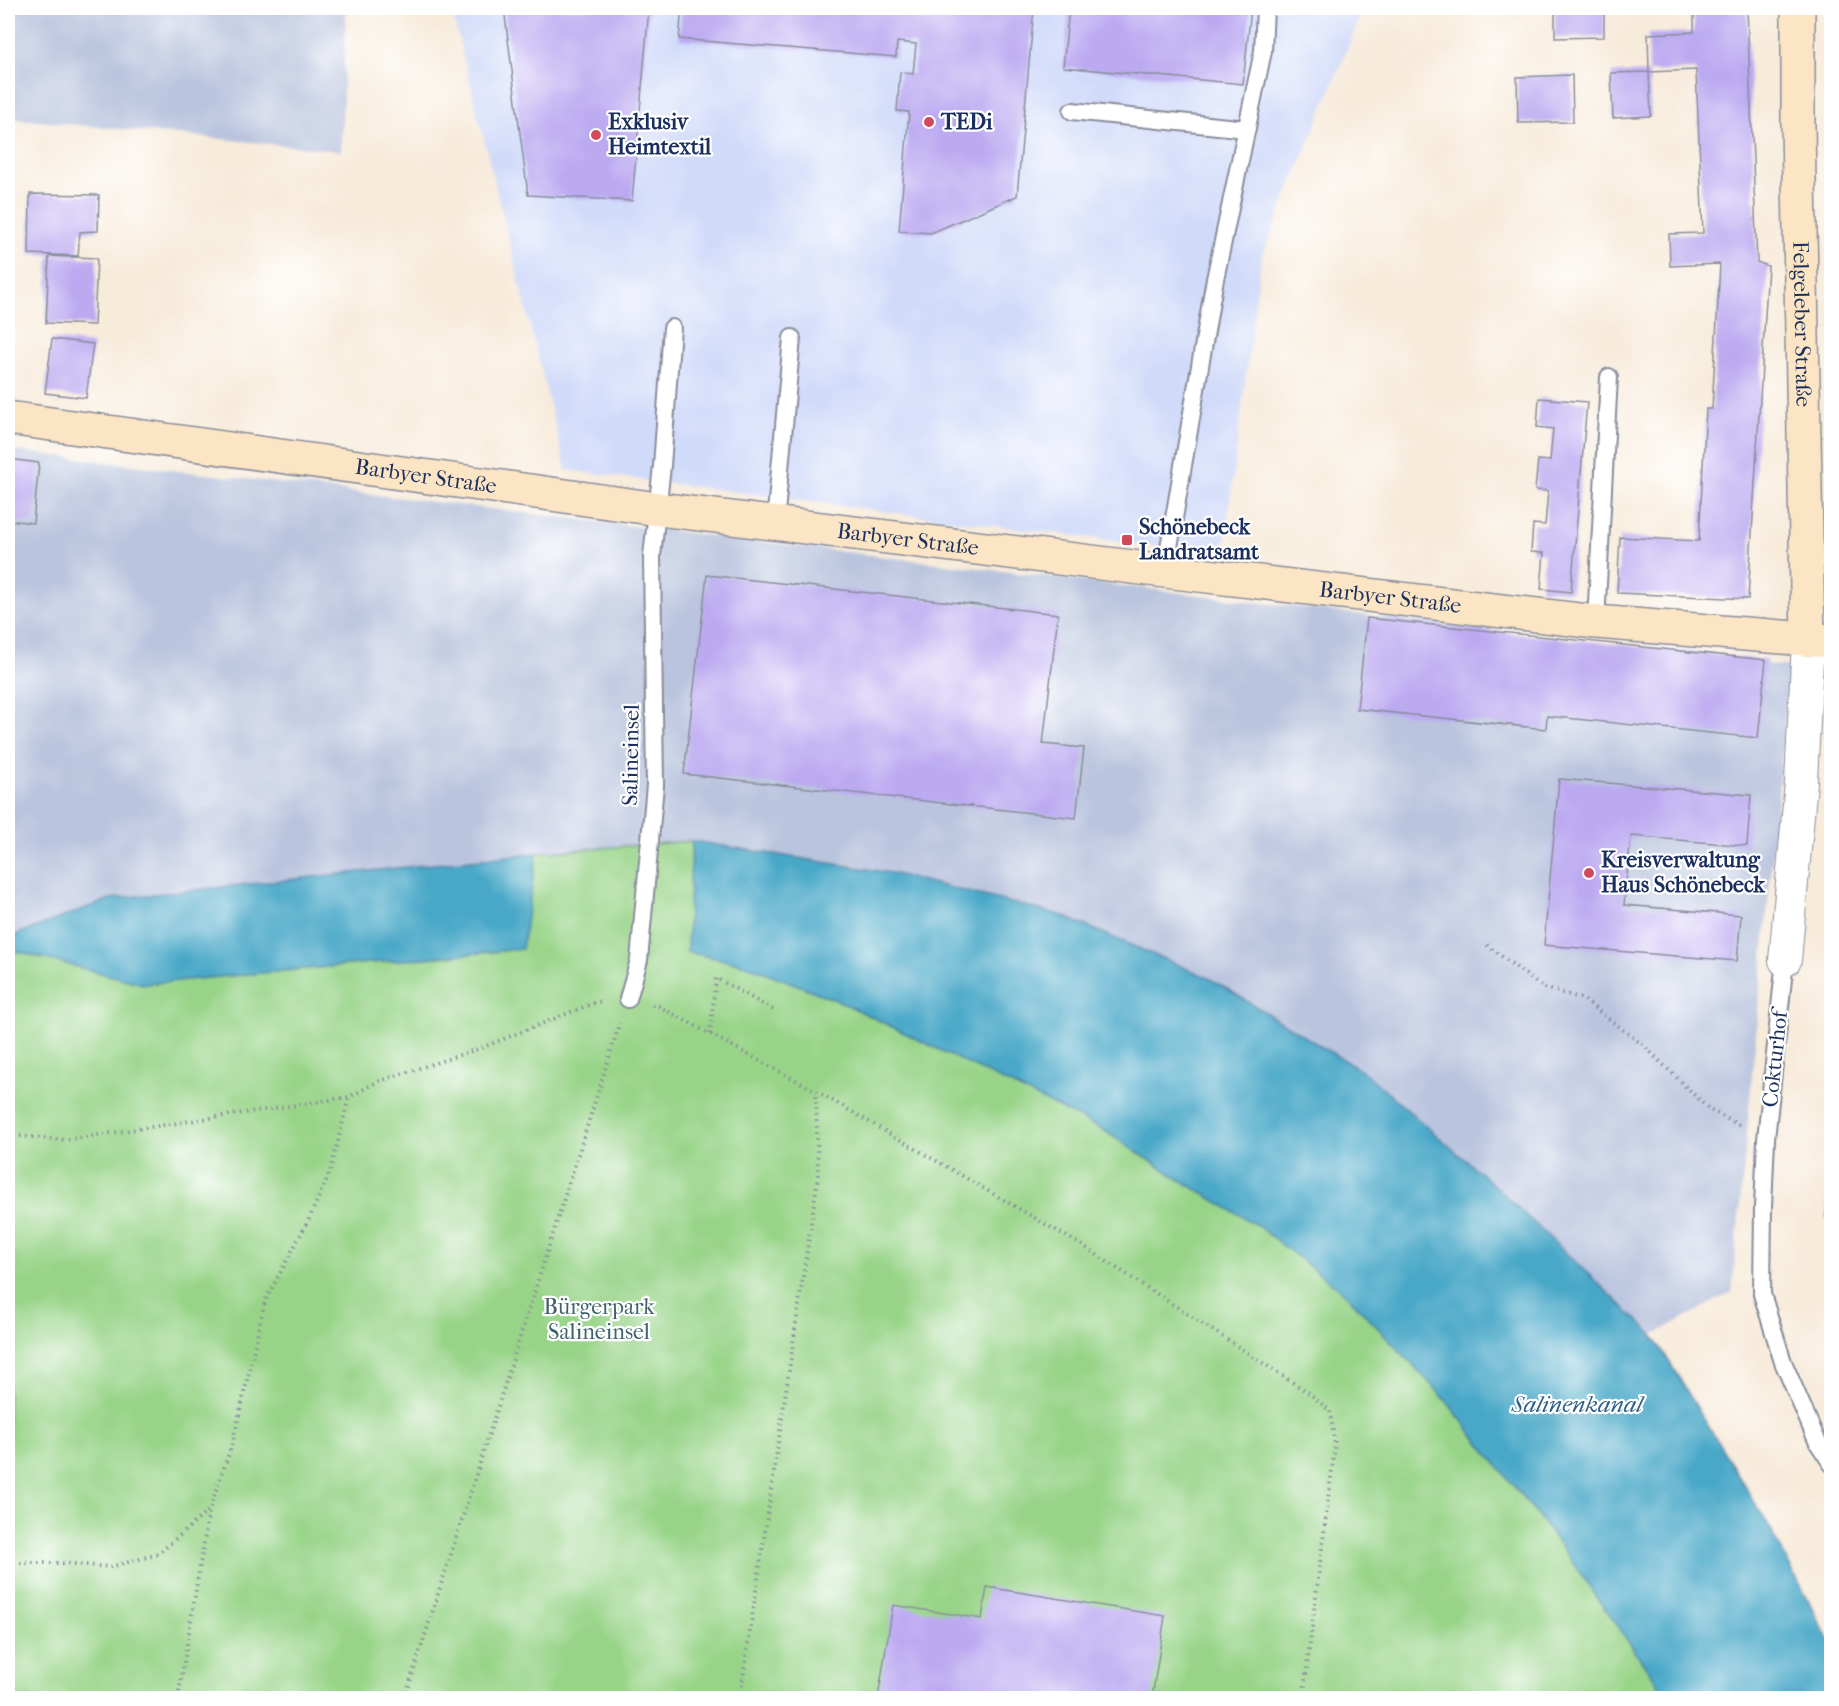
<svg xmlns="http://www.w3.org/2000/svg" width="1839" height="1706" viewBox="0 0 1839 1706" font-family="'IM FELL French Canon',serif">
<rect width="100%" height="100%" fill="#fff"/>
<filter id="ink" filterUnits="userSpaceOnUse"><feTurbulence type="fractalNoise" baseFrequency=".0167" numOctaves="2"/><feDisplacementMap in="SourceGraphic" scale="12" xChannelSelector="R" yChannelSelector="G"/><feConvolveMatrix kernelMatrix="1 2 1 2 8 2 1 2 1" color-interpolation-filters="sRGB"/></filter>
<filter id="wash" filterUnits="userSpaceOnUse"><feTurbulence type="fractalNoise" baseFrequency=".008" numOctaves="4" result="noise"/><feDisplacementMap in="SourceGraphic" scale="24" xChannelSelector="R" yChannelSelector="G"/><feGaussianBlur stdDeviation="1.35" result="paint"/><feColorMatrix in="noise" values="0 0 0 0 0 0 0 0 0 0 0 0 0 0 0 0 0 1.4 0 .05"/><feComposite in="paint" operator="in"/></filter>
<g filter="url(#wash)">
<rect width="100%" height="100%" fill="#f7ebda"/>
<!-- built -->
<path fill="#d0daf9" d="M451 8H1364L1261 259 1223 555 566 470Z"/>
<!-- industrial -->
<path fill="#bac4de" d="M8 8H346L341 151 8 118Z
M8 450 1790 667 1732 1292 1653 1335 1486 1178 1365 1073 1209 978 1060 915 891 873 692 841 537 853 110 899 8 938Z"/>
<!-- green -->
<path fill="#98d488" stroke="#5a8273" stroke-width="1.5" d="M692 841 687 952 747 965 841 1002 1102 1129 1177 1178 1255 1224 1347 1295 1444 1398 1559 1543 1668 1698H8V949L143 984 521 949 537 853Z"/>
<!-- water -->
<path fill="#49a8c8" stroke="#326c93" stroke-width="1.5" d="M692 841 891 873 1060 915 1209 978 1365 1073 1486 1178 1653 1335 1766 1521 1831 1643V1698H1668L1559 1543 1444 1398 1347 1295 1255 1224 1177 1178 1102 1129 841 1002 747 965 687 952Z
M537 853 522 949 143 984 8 949V938L110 899Z"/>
<g id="blocks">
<!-- building -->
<path fill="#bcaaf1" d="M504 8H649L632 201 528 195Z
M682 8H1034L1017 196 931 233 899 231 909 112 897 111 900 72 913 74 916 44 897 42 896 57 679 39Z
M1069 8H1251L1243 84 1063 67Z
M1555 8H1604V37L1555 38Z
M1694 8H1747L1757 262 1768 266 1748 599 1617 593 1620 537 1699 541 1706 409H1712L1720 264 1670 266 1669 234 1703 233 1696 70 1649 72 1648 34 1694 32Z
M1649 72 1651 116 1613 118 1611 73Z
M1572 75 1573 122 1518 123 1517 77Z
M30 194 99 195 98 231 80 232 78 256 29 254Z
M49 256 97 258 94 325 46 323Z
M52 339 93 344 86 398 45 393Z
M1539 398 1587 402 1571 592 1541 589 1544 553 1531 552 1533 524 1545 525 1548 491 1535 490 1538 460 1550 461 1553 429 1537 427Z
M8 459 39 463 33 523 8 520Z
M707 575 1058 614 1043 744 1084 748 1076 818 684 774Z
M1367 618 1766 660 1758 738 1547 716 1546 729 1357 709Z
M1559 779 1751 795 1747 846 1631 836 1624 905 1741 915 1737 961 1544 945Z
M1830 1180H1832V1218H1826Z
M987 1587 1165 1616 1152 1698H878L893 1605 982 1619Z"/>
</g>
</g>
<g filter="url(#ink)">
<use href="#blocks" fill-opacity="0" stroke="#898d9c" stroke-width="1.5"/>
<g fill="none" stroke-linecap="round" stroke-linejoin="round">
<defs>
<path id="lane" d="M1072 111 1247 129
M775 524 792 338
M1165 571 1214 284 1263 51 1265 8
M1596 622 1609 377
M1785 960 1766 1139 1763 1207 1762 1294 1783 1362 1818 1443 1832 1464
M628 999 639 960 655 785 652 556 662 466 672 328"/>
<path id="street" d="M1785 960 1801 782 1808 640"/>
<g id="secondary">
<path id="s1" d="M1798 8V127L1808 640"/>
<path id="s2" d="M8 418 658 509 1165 571 1596 622 1832 641"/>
</g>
</defs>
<!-- lane casing -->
<use href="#lane" stroke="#898d9c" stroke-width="20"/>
<!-- street casing -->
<use href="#street" stroke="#898d9c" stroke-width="34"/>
<!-- secondary casing -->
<use href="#secondary" stroke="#898d9c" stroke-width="36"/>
<!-- path -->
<path stroke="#898d9c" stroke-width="4" stroke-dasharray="1.5 4.5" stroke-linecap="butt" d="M1487 945 1542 987 1583 999 1643 1045 1710 1110 1741 1126
M652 1005 658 1006 816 1091 1083 1246 1309 1393 1330 1411 1335 1445 1303 1698
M710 1034 716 978 777 1012
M8 1135 65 1140 349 1097 377 1082 481 1048 596 1002 603 1001
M8 1563H60L110 1567 158 1554 209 1510 233 1442 265 1301 308 1221 331 1169 349 1097
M178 1698 209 1511
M405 1698 620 1023
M740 1698 818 1177 816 1092"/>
<!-- lane -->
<use href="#lane" stroke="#fff" stroke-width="16"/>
<!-- street -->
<use href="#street" stroke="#fff" stroke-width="32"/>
<!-- secondary -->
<use href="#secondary" stroke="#fce5c4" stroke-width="33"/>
</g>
</g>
<!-- markers -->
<g fill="#d1495b" stroke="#fff" stroke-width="2">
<circle cx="929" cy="122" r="6"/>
<circle cx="596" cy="135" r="6"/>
<rect x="1121" y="534" width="12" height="12" rx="3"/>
<circle cx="1589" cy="873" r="6"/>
</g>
<g text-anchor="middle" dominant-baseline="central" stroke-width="4.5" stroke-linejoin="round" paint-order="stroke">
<!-- poi labels -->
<g font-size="22" font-weight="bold" fill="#1b2f5e" stroke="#fff" text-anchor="start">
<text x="608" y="122">Exklusiv<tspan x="608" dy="25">Heimtextil</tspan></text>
<text x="941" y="122">TEDi</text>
<text x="1139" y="527">Schönebeck<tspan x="1139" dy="25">Landratsamt</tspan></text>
<text x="1601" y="860">Kreisverwaltung<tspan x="1601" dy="25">Haus Schönebeck</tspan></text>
</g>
<!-- street labels -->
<g font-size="22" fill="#1b2f5e" stroke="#fff">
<text stroke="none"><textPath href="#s1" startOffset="316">Felgeleber Straße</textPath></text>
<text stroke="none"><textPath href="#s2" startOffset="422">Barbyer Straße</textPath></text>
<text stroke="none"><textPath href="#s2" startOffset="908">Barbyer Straße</textPath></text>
<text stroke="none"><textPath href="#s2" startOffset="1394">Barbyer Straße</textPath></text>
<text transform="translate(631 755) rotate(-89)">Salineinsel</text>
<text transform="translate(1775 1059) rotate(-84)">Cokturhof</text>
</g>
<!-- park labels -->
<g font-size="22" fill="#40616b" stroke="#fff">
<text x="599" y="1307">Bürgerpark<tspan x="599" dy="25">Salineinsel</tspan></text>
</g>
<!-- water labels -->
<g font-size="24" font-style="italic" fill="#2d5f88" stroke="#fff">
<text x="1577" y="1404">Salinenkanal</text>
</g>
</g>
<!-- margin -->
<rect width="1839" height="1706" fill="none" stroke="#fff" stroke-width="30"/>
</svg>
